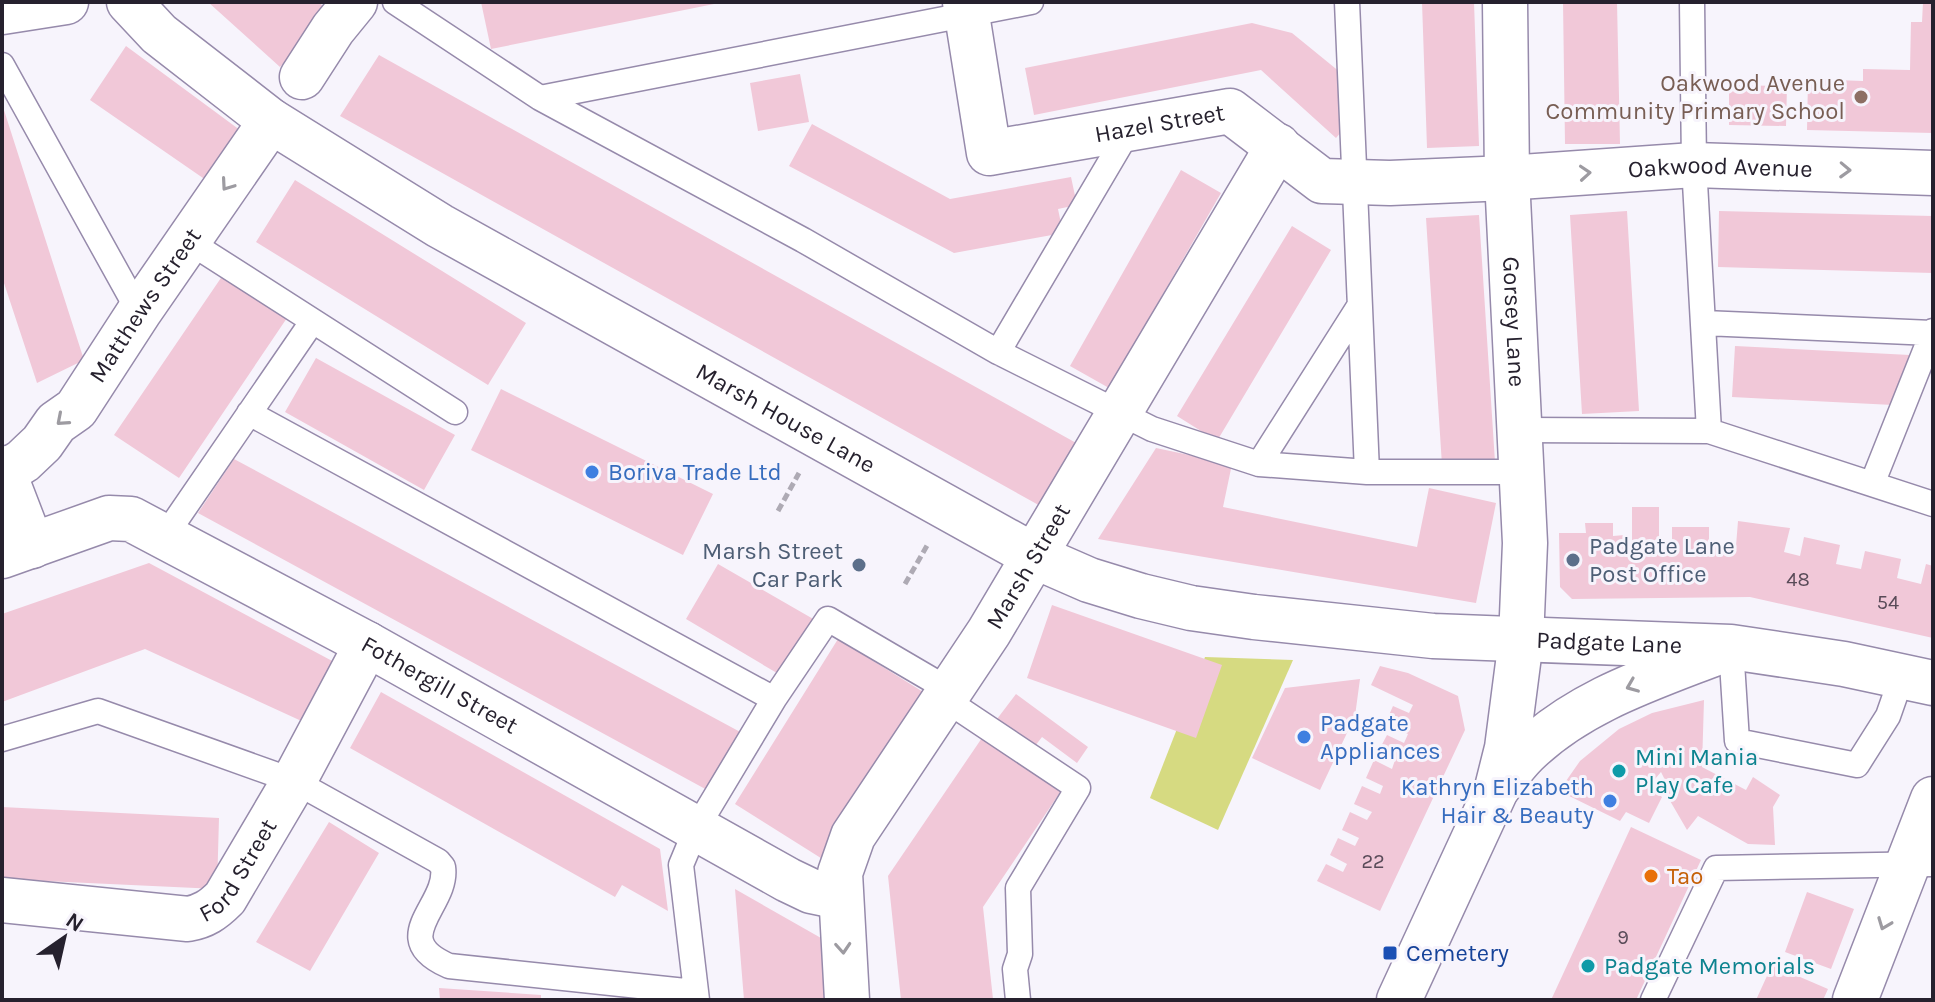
<svg xmlns="http://www.w3.org/2000/svg" width="1935" height="1002" viewBox="0 0 1935 1002" font-family="Karla,sans-serif">
<rect width="100%" height="100%" fill="#f7f4fc"/>
<!-- green -->
<path fill="#d6da81" d="M1205 657 1293 660 1218 830 1150 798Z"/>
<!-- building -->
<path fill="#f1c8d8" d="M208 2H319L329 13 280 67Z
M481 2H719V3L491 49Z
M1422 2H1474L1479 146 1427 148Z
M1563 2H1617L1620 144H1565Z
M1923 2H1933V133L1807 130 1808 79 1863 81V69L1910 70 1911 22H1922Z
M1252 23 1292 33 1346 77 1349 123 1336 138 1261 70 1034 115 1025 68Z
M126 46 248 136 216 187 90 100Z
M379 55 1078 444 1044 508 340 116Z
M800 74 809 122 758 131 750 83Z
M1729 85 1787 86 1786 126 1729 125Z
M3 107 84 360 37 383 2 277Z
M812 124 950 199 1071 177 1077 205 1058 209 1063 233 954 253 789 166Z
M1181 170 1221 193 1109 388 1070 366Z
M295 180 526 323 488 385 256 242Z
M1627 211 1639 411 1582 414 1570 215Z
M1719 211 1933 216V273L1718 267Z
M1479 215 1495 462 1442 465 1426 218Z
M1292 226 1331 250 1217 441 1177 416Z
M225 272 289 315 179 478 114 435Z
M1735 346 1910 355 1893 405 1732 397Z
M316 358 455 435 424 490 285 412Z
M501 389 713 494 683 555 471 450Z
M1156 448 1232 464 1223 507 1417 547 1429 488 1496 503 1476 603 1098 539Z
M234 459 744 734 709 791 198 513Z
M1632 507H1659V547H1672V527H1709V546H1736L1738 521 1790 528 1784 552 1800 556 1804 537 1840 545 1836 564 1861 569 1865 551 1901 559 1897 578 1921 584 1926 564 1933 566V638L1750 597 1572 599 1560 587 1559 533H1586L1585 523H1613V536L1625 535V543H1632Z
M149 563 336 663 308 724 145 649 2 702V614Z
M718 564 815 620 782 676 686 619Z
M1052 605 1222 665 1196 738 1027 678Z
M838 639 928 695 824 860 735 804Z
M1380 666 1408 673 1458 696 1465 730 1380 911 1317 881 1326 864 1343 872 1347 864 1330 855 1338 838 1355 846 1359 838 1342 830 1350 812 1367 820 1372 812 1354 804 1362 786 1380 794 1383 786 1366 778 1374 760 1392 769 1395 760 1378 752 1387 735 1404 743 1408 734 1385 724 1393 706 1409 713 1413 705 1371 685Z
M1360 679 1355 716 1320 790 1252 758 1285 688Z
M381 692 660 849 668 911 622 885 615 897 350 748Z
M1016 694 1088 747 1077 763 1042 737 1035 746 997 719Z
M1704 700 1702 767 1746 790 1753 777 1780 795 1773 807 1775 845 1748 844 1698 816 1687 830 1662 787 1664 778 1661 772 1649 786 1662 797 1649 823 1626 812 1620 821 1559 791 1580 761 1619 729 1652 713Z
M986 732 1065 785 983 907 993 999 901 1000 888 876Z
M2 807 219 818 217 889 2 879Z
M329 822 379 853 310 971 256 942Z
M1631 827 1701 860 1636 1000H1551Z
M735 889 821 938 826 1000H744Z
M1807 892 1854 909 1831 969 1785 952Z
M1772 965 1828 989 1823 1000H1756Z
M439 988 541 995V1000H440Z"/>
<g fill="none" stroke-linecap="round" stroke-linejoin="round">
<defs>
<path id="service" d="M395 2 540 98 803 240 998 352 1152 429 1259 464 1367 472H1522
M1347 2 1367 472
M1692 2 1694 165 1709 431
M2 65 139 312
M540 98 1031 2
M188 241 455 412
M1704 323 1932 333
M998 352 1129 130
M249 413 774 699
M1519 430 1709 431 1933 504
M1259 464 1358 308
M1872 484 1933 331
M165 536 312 322
M1731 647 1737 741 1857 765 1888 716 1902 676
M946 700 1078 788 1018 888 1020 954 1015 969 1018 1000
M2 739 98 711 294 781 438 861 443 867C449 906 385 938 449 966L695 992
M697 1000 681 865 696 829 774 699 828 619 951 691
M1653 1000 1716 868 1933 864"/>
<g id="minor">
<path id="s1" d="M965 2 989 153 1230 111 1322 181 1390 183 1507 178 1694 165 1933 173"/>
<path id="s2" d="M1505 2 1507 178 1525 543 1521 640"/>
<path d="M2 12 66 2"/>
<path d="M302 77 333 29 355 2"/>
<path d="M2 468 32 546"/>
<path id="s3" d="M4 473 23 461 42 443 56 423 76 409 139 312 271 121"/>
<path id="s4" d="M2 556 109 518 131 519 367 644 788 880 811 891 840 897"/>
<path id="s5" d="M2 900 188 919C204 916 213 910 225 898L294 781 367 644"/>
<path id="s6" d="M847 1000 840 873 853 836 989 632 1278 146"/>
<path d="M1855 1000 1933 799"/>
</g>
<g id="tertiary">
<path id="s7" d="M129 2 159 34 271 121 440 226 1034 556 1089 580 1141 596 1191 608 1254 617 1433 636 1731 647 1844 664 1933 683"/>
<path d="M1499 786C1507 775 1516 763 1526 753 1578 702 1649 679 1716 653"/>
<path d="M1399 1000 1497 788 1507 748 1521 640"/>
</g>
</defs>
<!-- service casing -->
<use href="#service" stroke="#968aab" stroke-width="27"/>
<!-- minor casing -->
<use href="#minor" stroke="#968aab" stroke-width="47"/>
<!-- tertiary casing -->
<use href="#tertiary" stroke="#968aab" stroke-width="47"/>
<!-- path -->
<path stroke="#aeaab4" stroke-width="5" stroke-dasharray="8 4" stroke-linecap="butt" d="M778 511 799 473
M905 584 928 544"/>
<!-- service -->
<use href="#service" stroke="#fff" stroke-width="24"/>
<!-- minor -->
<use href="#minor" stroke="#fff" stroke-width="44"/>
<!-- tertiary -->
<use href="#tertiary" stroke="#fff" stroke-width="44"/>
</g>
<!-- one-way arrows -->
<defs><path id="oneway-chevron" d="M-2-3.5L2.5 0L-2 3.5" fill="none" stroke-width="1.6" stroke-linecap="round" stroke-linejoin="round" transform="scale(2)"/></defs>
<g stroke="#9d9ba1">
<use href="#oneway-chevron" transform="translate(1845 170) rotate(2)"/>
<use href="#oneway-chevron" transform="translate(1585 173) rotate(-4)"/>
<use href="#oneway-chevron" transform="translate(227 185) rotate(125)"/>
<use href="#oneway-chevron" transform="translate(62 420) rotate(139)"/>
<use href="#oneway-chevron" transform="translate(1632 686) rotate(158)"/>
<use href="#oneway-chevron" transform="translate(1884 924) rotate(111)"/>
<use href="#oneway-chevron" transform="translate(843 948) rotate(86)"/>
</g>
<!-- markers -->
<circle fill="#8d6e63" stroke="#f7f4fc" stroke-width="3" cx="1861" cy="97" r="8"/>
<g fill="#3f7fe0" stroke="#f7f4fc" stroke-width="3">
<circle cx="592" cy="472" r="8"/>
<circle cx="1304" cy="737" r="8"/>
<circle cx="1610" cy="801" r="8"/>
</g>
<g fill="#5c6f8a" stroke="#f7f4fc" stroke-width="3">
<circle cx="1573" cy="560" r="8"/>
<circle cx="859" cy="565" r="8"/>
</g>
<g fill="#0f9aa8" stroke="#f7f4fc" stroke-width="3">
<circle cx="1619" cy="771" r="8"/>
<circle cx="1588" cy="966" r="8"/>
</g>
<circle fill="#e8710a" stroke="#f7f4fc" stroke-width="3" cx="1651" cy="876" r="8"/>
<rect fill="#1a4fb4" stroke="#f7f4fc" stroke-width="3" x="1382" y="945" width="16" height="16" rx="4"/>
<g text-anchor="middle" dominant-baseline="central" stroke-width="6" stroke-linejoin="round" paint-order="stroke">
<!-- number labels -->
<g font-size="20" fill="#594b58">
<text x="1798" y="579">48</text>
<text x="1888" y="602">54</text>
<text x="1373" y="861">22</text>
<text x="1623" y="937">9</text>
</g>
<!-- education labels -->
<g font-size="24" fill="#785e54" stroke="#f7f4fc" text-anchor="end">
<text x="1845" y="83">Oakwood Avenue<tspan x="1845" dy="28">Community Primary School</tspan></text>
</g>
<!-- street labels -->
<g font-size="24" fill="#26212e" stroke="#f7f4fc">
<text stroke="none"><textPath href="#s1" startOffset="326">Hazel Street</textPath></text>
<text stroke="none"><textPath href="#s1" startOffset="912">Oakwood Avenue</textPath></text>
<text stroke="none"><textPath href="#s3" startOffset="222">Matthews Street</textPath></text>
<text stroke="none"><textPath href="#s2" startOffset="320">Gorsey Lane</textPath></text>
<text stroke="none"><textPath href="#s7" startOffset="780">Marsh House Lane</textPath></text>
<text stroke="none"><textPath href="#s6" startOffset="488">Marsh Street</textPath></text>
<text stroke="none"><textPath href="#s7" startOffset="1650">Padgate Lane</textPath></text>
<text stroke="none"><textPath href="#s4" startOffset="486">Fothergill Street</textPath></text>
<text stroke="none"><textPath href="#s5" startOffset="260">Ford Street</textPath></text>
</g>
<!-- shop labels -->
<g font-size="24" fill="#366cbe" stroke="#f7f4fc" text-anchor="start">
<text x="608" y="472">Boriva Trade Ltd</text>
<text x="1320" y="723">Padgate<tspan x="1320" dy="28">Appliances</tspan></text>
<text x="1594" y="787" text-anchor="end">Kathryn Elizabeth<tspan x="1594" dy="28">Hair &amp; Beauty</tspan></text>
</g>
<!-- service labels -->
<g font-size="24" fill="#4e5e75" stroke="#f7f4fc" text-anchor="start">
<text x="1589" y="546">Padgate Lane<tspan x="1589" dy="28">Post Office</tspan></text>
<text x="843" y="551" text-anchor="end">Marsh Street<tspan x="843" dy="28">Car Park</tspan></text>
</g>
<!-- culture labels -->
<g font-size="24" fill="#0d838f" stroke="#f7f4fc" text-anchor="start">
<text x="1635" y="757">Mini Mania<tspan x="1635" dy="28">Play Cafe</tspan></text>
<text x="1604" y="966">Padgate Memorials</text>
</g>
<!-- food labels -->
<g font-size="24" fill="#c56008" stroke="#f7f4fc" text-anchor="start">
<text x="1667" y="876">Tao</text>
</g>
<!-- transit labels -->
<g font-size="24" fill="#164399" stroke="#f7f4fc" text-anchor="start">
<text x="1406" y="953">Cemetery</text>
</g>
</g>
<!-- border -->
<rect width="1935" height="1002" fill="none" stroke="#26212e" stroke-width="8"/>
<!-- north arrow -->
<g transform="translate(64 938) rotate(34)" stroke="#f7f4fc" stroke-width="6" paint-order="stroke">
<path d="M0-6L14 30L0 20L-14 30Z" fill="#26212e"/>
<text y="-12" font-size="22" font-weight="bold" text-anchor="middle" fill="#26212e">N</text>
</g>
</svg>
